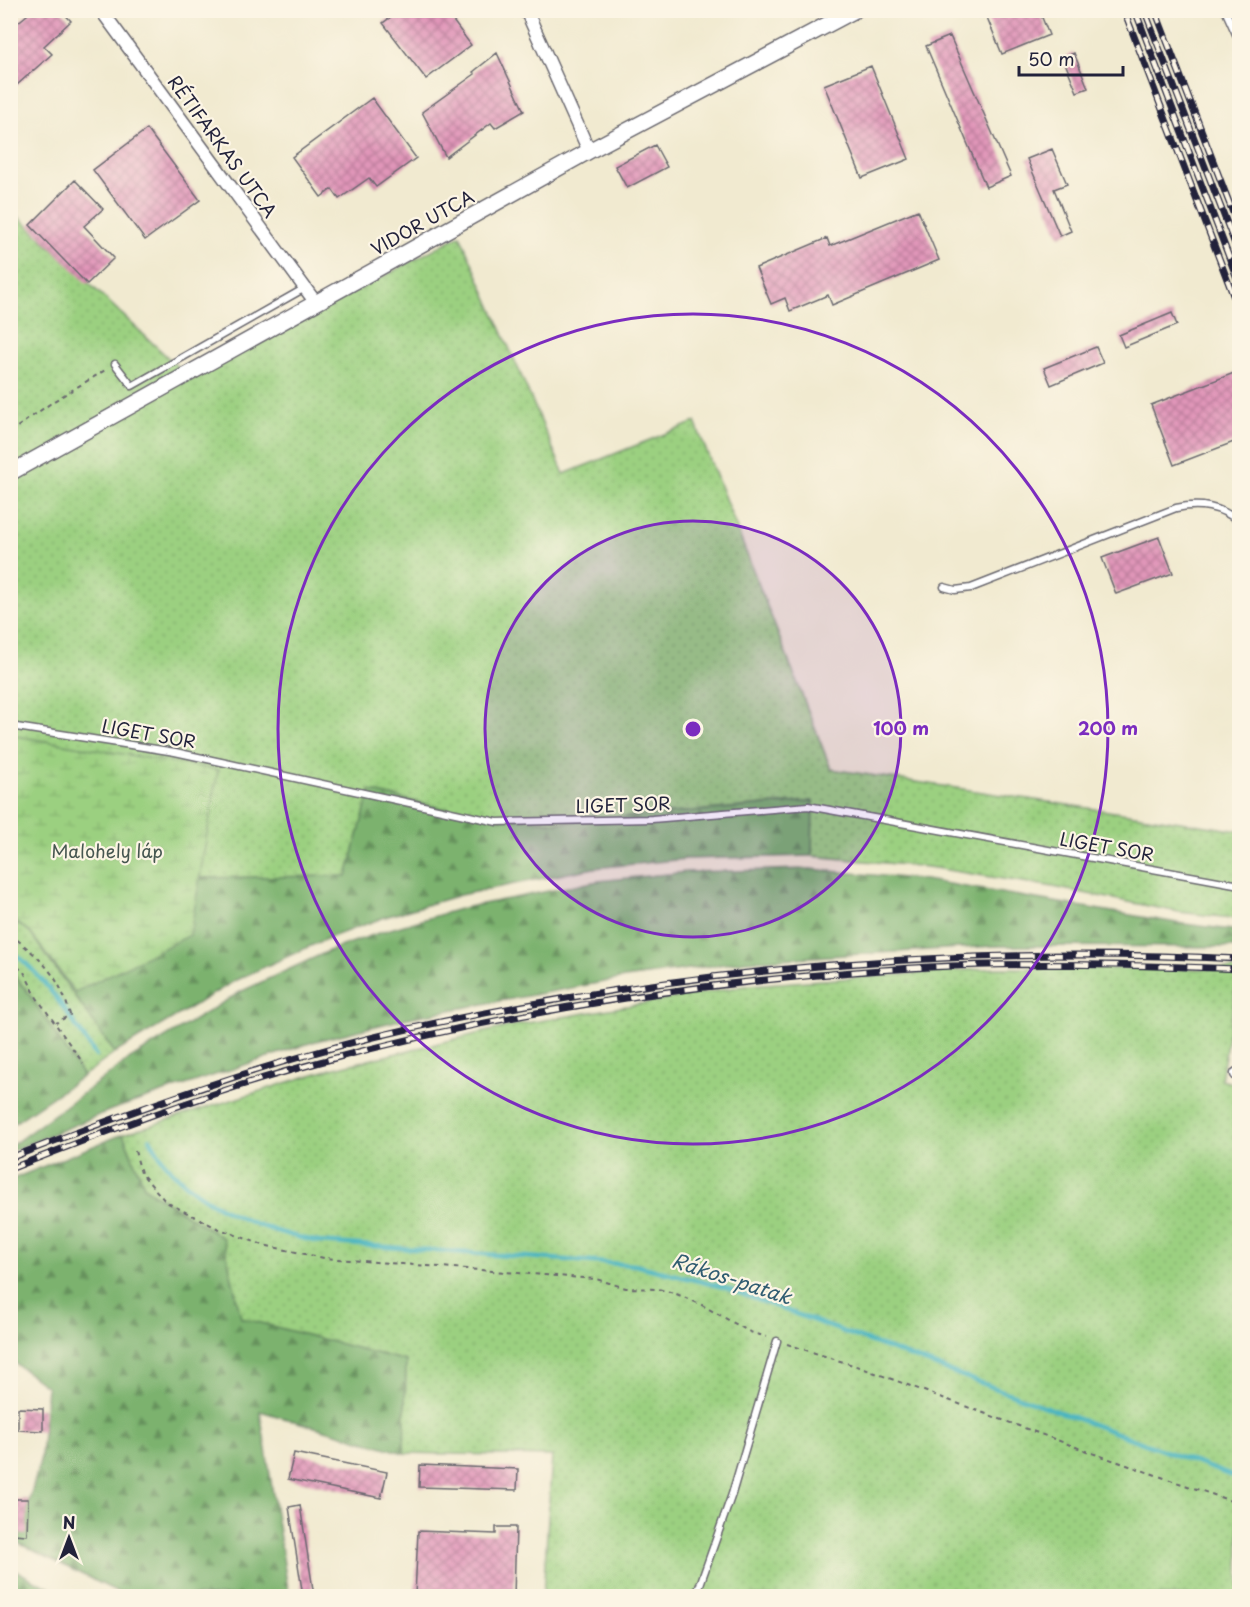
<svg xmlns="http://www.w3.org/2000/svg" width="1250" height="1607" viewBox="0 0 1250 1607" font-family="'Playpen Sans',sans-serif">
<defs>
<pattern id="grass-dots" width="8" height="8" patternUnits="userSpaceOnUse" patternTransform="scale(1.5)"><rect width="8" height="8" fill="#9bd080"/><path d="M2 2h.1M6 6h.1" fill="none" stroke="#85b270" stroke-width="1.8" stroke-linecap="round"/></pattern>
<pattern id="forest-firs" width="22" height="20" patternUnits="userSpaceOnUse" patternTransform="scale(1.5)"><rect width="22" height="20" fill="#7cb26e"/><path d="M5 1l3.5 6h-7zM16 11l3.5 6h-7z" fill="#65905c"/></pattern>
<pattern id="wetland-marsh" width="20" height="14" patternUnits="userSpaceOnUse" patternTransform="scale(1.5)"><rect width="20" height="14" fill="#9bd080"/><path d="M1 5h8M5 5V1M11 12h8M15 12V8" fill="none" stroke="#85b270"/></pattern>
<pattern id="building-cross-hatch" width="8" height="8" patternUnits="userSpaceOnUse" patternTransform="scale(1.5)"><rect width="8" height="8" fill="#e196b9"/><path d="M0 0l8 8M0 8l8-8" fill="none" stroke="#b67a98"/></pattern>
</defs>
<rect width="100%" height="100%" fill="#fcf5e5"/>
<filter id="ink" filterUnits="userSpaceOnUse"><feTurbulence type="fractalNoise" baseFrequency=".0167" numOctaves="2"/><feDisplacementMap in="SourceGraphic" scale="12" xChannelSelector="R" yChannelSelector="G"/><feConvolveMatrix kernelMatrix="1 2 1 2 8 2 1 2 1" color-interpolation-filters="sRGB"/></filter>
<filter id="wash" filterUnits="userSpaceOnUse"><feTurbulence type="fractalNoise" baseFrequency=".008" numOctaves="4" result="noise"/><feDisplacementMap in="SourceGraphic" scale="24" xChannelSelector="R" yChannelSelector="G"/><feGaussianBlur stdDeviation="1.35" result="paint"/><feColorMatrix in="noise" values="0 0 0 0 0 0 0 0 0 0 0 0 0 0 0 0 0 1.4 0 .05"/><feComposite in="paint" operator="in"/></filter>
<g filter="url(#wash)">
<rect width="100%" height="100%" fill="#f1ead0"/>
<!-- grass -->
<path fill="url(#grass-dots)" stroke="#5e795e" stroke-width="1.5" d="M10 209 192 380 460 235 564 474 695 422 831 769 1239 831V919L1179 912 1048 886 928 867 812 856V801L557 823 455 811 370 792 348 876 11 881Z
M10 919 29 931 115 1053 83 1076 27 991 11 972Z
M997 968 1239 969 1221 1080 1240 1085 1239 1596H543L552 1456 404 1453 406 1361 240 1318 223 1239 145 1188 123 1134 327 1070 510 1026 750 985Z"/>
<!-- forest -->
<path fill="url(#forest-firs)" stroke="#4f6a54" stroke-width="1.5" d="M370 791 455 811 557 823 813 801 812 856 686 859 594 868 460 895 385 917 326 939 236 980 115 1053 29 931 11 919 10 881 16 880 347 876Z
M810 869 925 880 1177 923 1239 931V947L995 946 746 961 625 978 408 1018 316 1041 111 1110 11 1151V1146L130 1059 242 991 331 950 387 930 463 908 598 881 687 872Z
M11 972 27 991 83 1076 11 1125Z
M123 1134 145 1188 223 1238 241 1318 406 1361 404 1453 260 1411 289 1596H126L18 1543 41 1457 47 1387 11 1360 10 1180Z
M10 1568H11L65 1596H11Z"/>
<!-- wetland -->
<path fill="url(#wetland-marsh)" stroke="#5e795e" stroke-width="1.5" d="M10 735 218 770 190 935 75 992 29 931 11 919Z"/>
<g fill="none" stroke-linecap="round" stroke-linejoin="round">
<!-- stream -->
<path stroke="#46b4c1" stroke-width="4.5" d="M10 949C46 978 71 1018 96 1056
M150 1139C155 1147 159 1155 165 1163 202 1208 264 1231 319 1242L635 1265 723 1287 1240 1479"/>
</g>
<g id="blocks">
<!-- building -->
<path fill="url(#building-cross-hatch)" d="M33 10H61L71 21 44 46 52 54 10 91V29Z
M400 10H445L471 45 426 79 383 23Z
M984 10H1039L1049 35 1002 54Z
M950 36 1011 176 986 187 926 46Z
M497 53 524 111 495 128 491 123 446 157 422 112 475 74 473 72Z
M1074 53 1088 88 1077 92 1063 58Z
M871 66 909 159 862 178 824 85Z
M372 98 416 158 376 187 369 178 339 199 332 189 321 197 292 157Z
M147 129 200 200 145 240 93 170Z
M655 145 667 167 627 188 615 166Z
M1052 149 1067 184 1054 189 1071 231 1060 236 1027 159Z
M75 180 103 209 84 226 114 258 87 284 30 225Z
M918 210 939 260 832 305 828 295 790 311 785 298 771 304 756 268 827 238 830 246Z
M1172 313 1177 325 1124 347 1119 335Z
M1096 347 1103 363 1051 385 1044 368Z
M1239 371V440L1174 465 1151 405Z
M1159 537 1173 573 1116 594 1102 558Z
M18 1408 43 1409V1431L18 1430Z
M294 1453 387 1472 381 1498 288 1479Z
M420 1465 518 1469 517 1490 419 1487Z
M14 1499H28L27 1535 13 1534Z
M300 1505 314 1596H303L289 1507Z
M496 1527H516L514 1596H415L418 1531 496 1534Z"/>
</g>
</g>
<g filter="url(#ink)">
<use href="#blocks" fill-opacity="0" stroke="#6a686f" stroke-width="1.5"/>
<g fill="none" stroke-linecap="round" stroke-linejoin="round">
<defs>
<path id="service" d="M1225 10 1240 43
M115 364 132 386 305 288
M944 587 955 590 971 588 1176 508C1200 503 1220 506 1240 522
M10 726 175 752 497 822 652 819 808 806 1240 885
M696 1596 732 1494 777 1341"/>
<path id="minor" d="M101 10 316 303
M526 10 589 151
M1237 1074 1240 1075"/>
<path id="tertiary" d="M10 473 589 151 855 10"/>
</defs>
<!-- service casing -->
<use href="#service" stroke="#6a686f" stroke-width="9"/>
<!-- minor casing -->
<use href="#minor" stroke="#6a686f" stroke-width="15"/>
<!-- tertiary casing -->
<use href="#tertiary" stroke="#6a686f" stroke-width="18"/>
<!-- path -->
<path stroke="#6a686f" stroke-width="2" stroke-dasharray="4.5 4.5" stroke-linecap="butt" d="M10 432 54 401 107 369
M10 934C41 959 60 975 70 1015L56 1023
M10 961 24 972 37 998 83 1063
M135 1151 141 1173 166 1202 217 1228 263 1245 324 1258 596 1279 626 1288 658 1289 674 1293 700 1304 750 1332 767 1337
M787 1344 859 1367 1092 1453 1240 1504"/>
<!-- service -->
<use href="#service" stroke="#fff" stroke-width="6"/>
<!-- minor -->
<use href="#minor" stroke="#fff" stroke-width="12"/>
<!-- tertiary -->
<use href="#tertiary" stroke="#fff" stroke-width="15"/>
<defs>
<path id="rail" d="M1135 10 1240 286
M1155 10 1240 231
M1146 14 1240 257
M1127 18 1240 313
M10 1158C110 1119 211 1082 314 1053 397 1029 482 1013 567 998 790 960 1014 948 1240 959
M10 1169C112 1129 215 1090 320 1062 519 1008 725 978 930 967 1033 962 1137 965 1240 969"/>
</defs>
<!-- rail casing -->
<use href="#rail" stroke="#22223b" stroke-width="7"/>
<!-- rail -->
<use href="#rail" stroke="#fcf5e5" stroke-width="4.5" stroke-dasharray="14" stroke-linecap="butt"/>
</g>
</g>
<!-- distance rings -->
<circle cx="693" cy="729" r="208" fill="#7b2cbf" fill-opacity=".12"/>
<g fill="none" stroke="#7b2cbf" stroke-width="3">
<circle cx="693" cy="729" r="208"/>
<circle cx="693" cy="729" r="415"/>
</g>
<g text-anchor="middle" dominant-baseline="central" stroke-width="4.5" stroke-linejoin="round" paint-order="stroke">
<!-- street labels -->
<g font-size="18" fill="#22223b" stroke="#fcf5e5">
<text transform="translate(223 146) rotate(54)">RÉTIFARKAS UTCA</text>
<text transform="translate(422 222) rotate(-29)">VIDOR UTCA</text>
<text transform="translate(149 733) rotate(10)">LIGET SOR</text>
<text transform="translate(623 804) rotate(-2)">LIGET SOR</text>
<text transform="translate(1107 846) rotate(10)">LIGET SOR</text>
</g>
<!-- park labels -->
<g font-size="18" fill="#465650" stroke="#fcf5e5">
<text x="107" y="850">Malohely láp</text>
</g>
<!-- water labels -->
<g font-size="20" font-style="italic" fill="#305c71" stroke="#fcf5e5">
<text transform="translate(732 1278) rotate(18)">Rákos-patak</text>
</g>
</g>
<circle cx="693" cy="729" r="9" fill="#7b2cbf" stroke="#fcf5e5" stroke-width="3"/>
<g font-size="18" text-anchor="middle" font-weight="bold" fill="#7b2cbf" stroke="#fcf5e5" stroke-width="4.5" stroke-linejoin="round" paint-order="stroke">
<text x="901" y="735">100 m</text>
<text x="1108" y="735">200 m</text>
</g>
<!-- margin -->
<rect width="1250" height="1607" fill="none" stroke="#fcf5e5" stroke-width="36"/>
<!-- north arrow -->
<g transform="translate(69 1538)" stroke="#fcf5e5" stroke-width="4.5" paint-order="stroke">
<path d="M0-4.5L10 22L0 15L-10 22Z" fill="#22223b"/>
<text y="-9" font-size="16" font-weight="bold" text-anchor="middle" fill="#22223b">N</text>
</g>
<!-- scale -->
<path d="M1019 66v9h104v-9" fill="none" stroke="#22223b" stroke-width="3"/>
<text x="1028" y="66" font-size="18" fill="#22223b" stroke="#fcf5e5" stroke-width="4.5" paint-order="stroke">50 m</text>
</svg>
